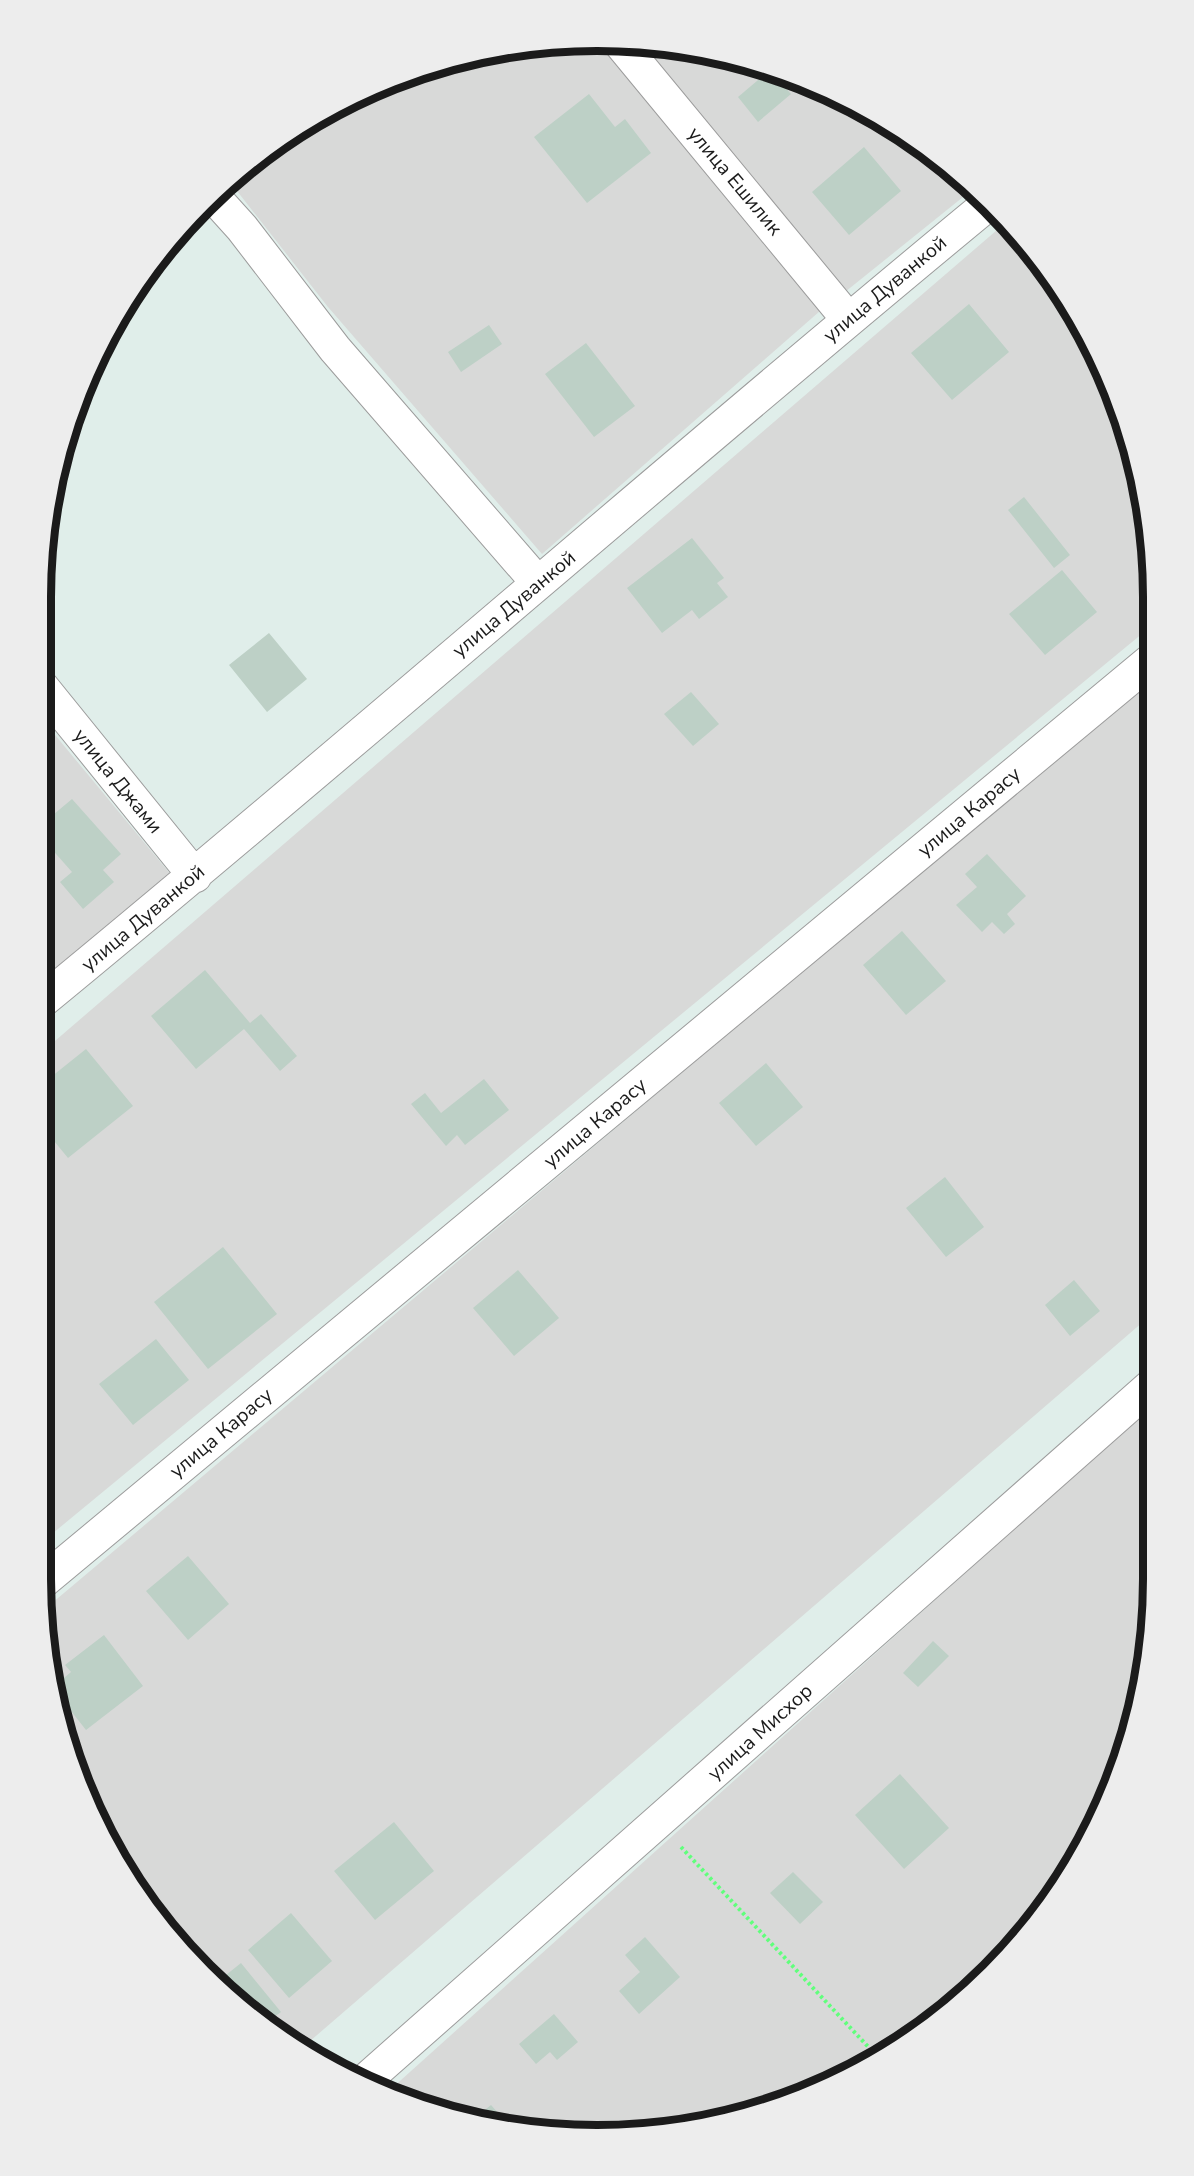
<svg xmlns="http://www.w3.org/2000/svg" width="1194" height="2176" viewBox="0 0 1194 2176" font-family="'Nunito Sans',sans-serif">
<rect width="100%" height="100%" fill="#e0eeea"/>
<!-- residential -->
<path fill="#d8d9d8" d="M560 42 600 43 820 311 542 554 328 307 230 182 258 156 351 98 453 60Z
M643 44 669 45 776 70 875 115 964 179 973 189 845 292Z
M1004 224 1060 288 1124 418 1149 525V628L41 1543V1053Z
M1149 679 1151 1315 302 2048 288 2042 156 1918 70 1758 45 1609Z
M41 718 172 876 41 983Z
M1152 1405V1615L1134 1723 1079 1857 964 1997 810 2093 634 2134 453 2117 391 2089Z"/>
<!-- building -->
<path fill="#bdd0c6" d="M770 70 791 94 758 122 738 97Z
M589 94 615 127 625 119 651 153 587 203 534 137Z
M864 147 901 191 849 235 812 192Z
M969 304 1009 352 952 400 911 353Z
M489 325 502 344 461 372 448 352Z
M586 343 635 406 594 437 545 374Z
M1024 497 1070 555 1054 568 1008 510Z
M692 538 724 578 717 583 728 597 699 619 692 610 662 633 627 588Z
M1062 570 1097 612 1045 655 1009 614Z
M269 633 307 679 267 712 229 665Z
M691 692 719 724 693 746 664 714Z
M41 782 53 795 41 805Z
M72 799 121 854 103 870 114 882 83 909 60 882 72 872 41 837V825Z
M987 854 1026 896 1007 914 1015 924 1004 934 992 922 982 932 956 905 977 887 965 874Z
M902 931 946 981 906 1015 863 965Z
M205 970 250 1023 261 1014 297 1056 280 1071 244 1029 196 1069 151 1016Z
M86 1049 133 1106 68 1158 41 1125V1085Z
M766 1063 803 1107 756 1146 719 1103Z
M484 1079 509 1110 465 1145 457 1135 446 1146 411 1104 425 1093 441 1113Z
M945 1177 984 1227 946 1257 906 1208Z
M223 1247 277 1314 208 1369 154 1302Z
M518 1270 559 1318 514 1356 473 1308Z
M1074 1280 1100 1311 1070 1336 1045 1305Z
M156 1339 189 1380 133 1425 99 1384Z
M188 1556 229 1604 188 1640 146 1591Z
M104 1635 143 1686 86 1730 60 1697 58 1683 71 1672 65 1665Z
M933 1641 949 1656 918 1687 903 1673Z
M900 1774 949 1828 904 1869 855 1815Z
M394 1822 434 1871 375 1920 334 1871Z
M793 1872 823 1902 800 1924 770 1893Z
M291 1913 332 1961 289 1998 248 1950Z
M645 1937 680 1977 639 2014 619 1991 640 1972 625 1955Z
M241 1963 281 2012 267 2022 221 1979Z
M554 2014 578 2042 557 2060 550 2052 536 2064 519 2044Z
M491 2105 506 2122 463 2118 476 2107 481 2113Z"/>
<g fill="none" stroke-linecap="round" stroke-linejoin="round">
<defs>
<path id="minor" d="M621 44 848 319
M214 197 242 228 335 349 538 583
M42 687 195 876
M41 1002C360 740 669 467 987 205
M41 1583 1149 662
M368 2078 1152 1385"/>
</defs>
<!-- minor casing -->
<use href="#minor" stroke="#9c9c9c" stroke-width="35"/>
<!-- path -->
<path stroke="#60ff7c" stroke-width="4" stroke-dasharray="3 3" stroke-linecap="butt" d="M681 1847 874 2053"/>
<!-- minor -->
<use href="#minor" stroke="#fff" stroke-width="33"/>
</g>
<g text-anchor="middle" dominant-baseline="central" stroke-width="4.5" stroke-linejoin="round" paint-order="stroke">
<!-- street labels -->
<g font-size="20" fill="#1b1b1b" stroke="#fff">
<text transform="translate(735 181) rotate(50)">улица Ешилик</text>
<text transform="translate(885 289) rotate(-40)">улица Дуванкой</text>
<text transform="translate(514 604) rotate(-40)">улица Дуванкой</text>
<text transform="translate(118 781) rotate(51)">улица Джами</text>
<text transform="translate(969 812) rotate(-40)">улица Карасу</text>
<text transform="translate(143 918) rotate(-40)">улица Дуванкой</text>
<text transform="translate(595 1123) rotate(-40)">улица Карасу</text>
<text transform="translate(221 1433) rotate(-40)">улица Карасу</text>
<text transform="translate(760 1732) rotate(-42)">улица Мисхор</text>
</g>
</g>
<!-- crop -->
<path d="M0 0H1194V2176H0ZM597 51H597A546 546 0 0 1 1143 597V1579A546 546 0 0 1 597 2125H597A546 546 0 0 1 51 1579V597A546 546 0 0 1 597 51Z" fill="#ededed" fill-rule="evenodd"/>
<path fill="none" stroke="#1b1b1b" stroke-width="8" d="M597 51H597A546 546 0 0 1 1143 597V1579A546 546 0 0 1 597 2125H597A546 546 0 0 1 51 1579V597A546 546 0 0 1 597 51Z"/>
</svg>
